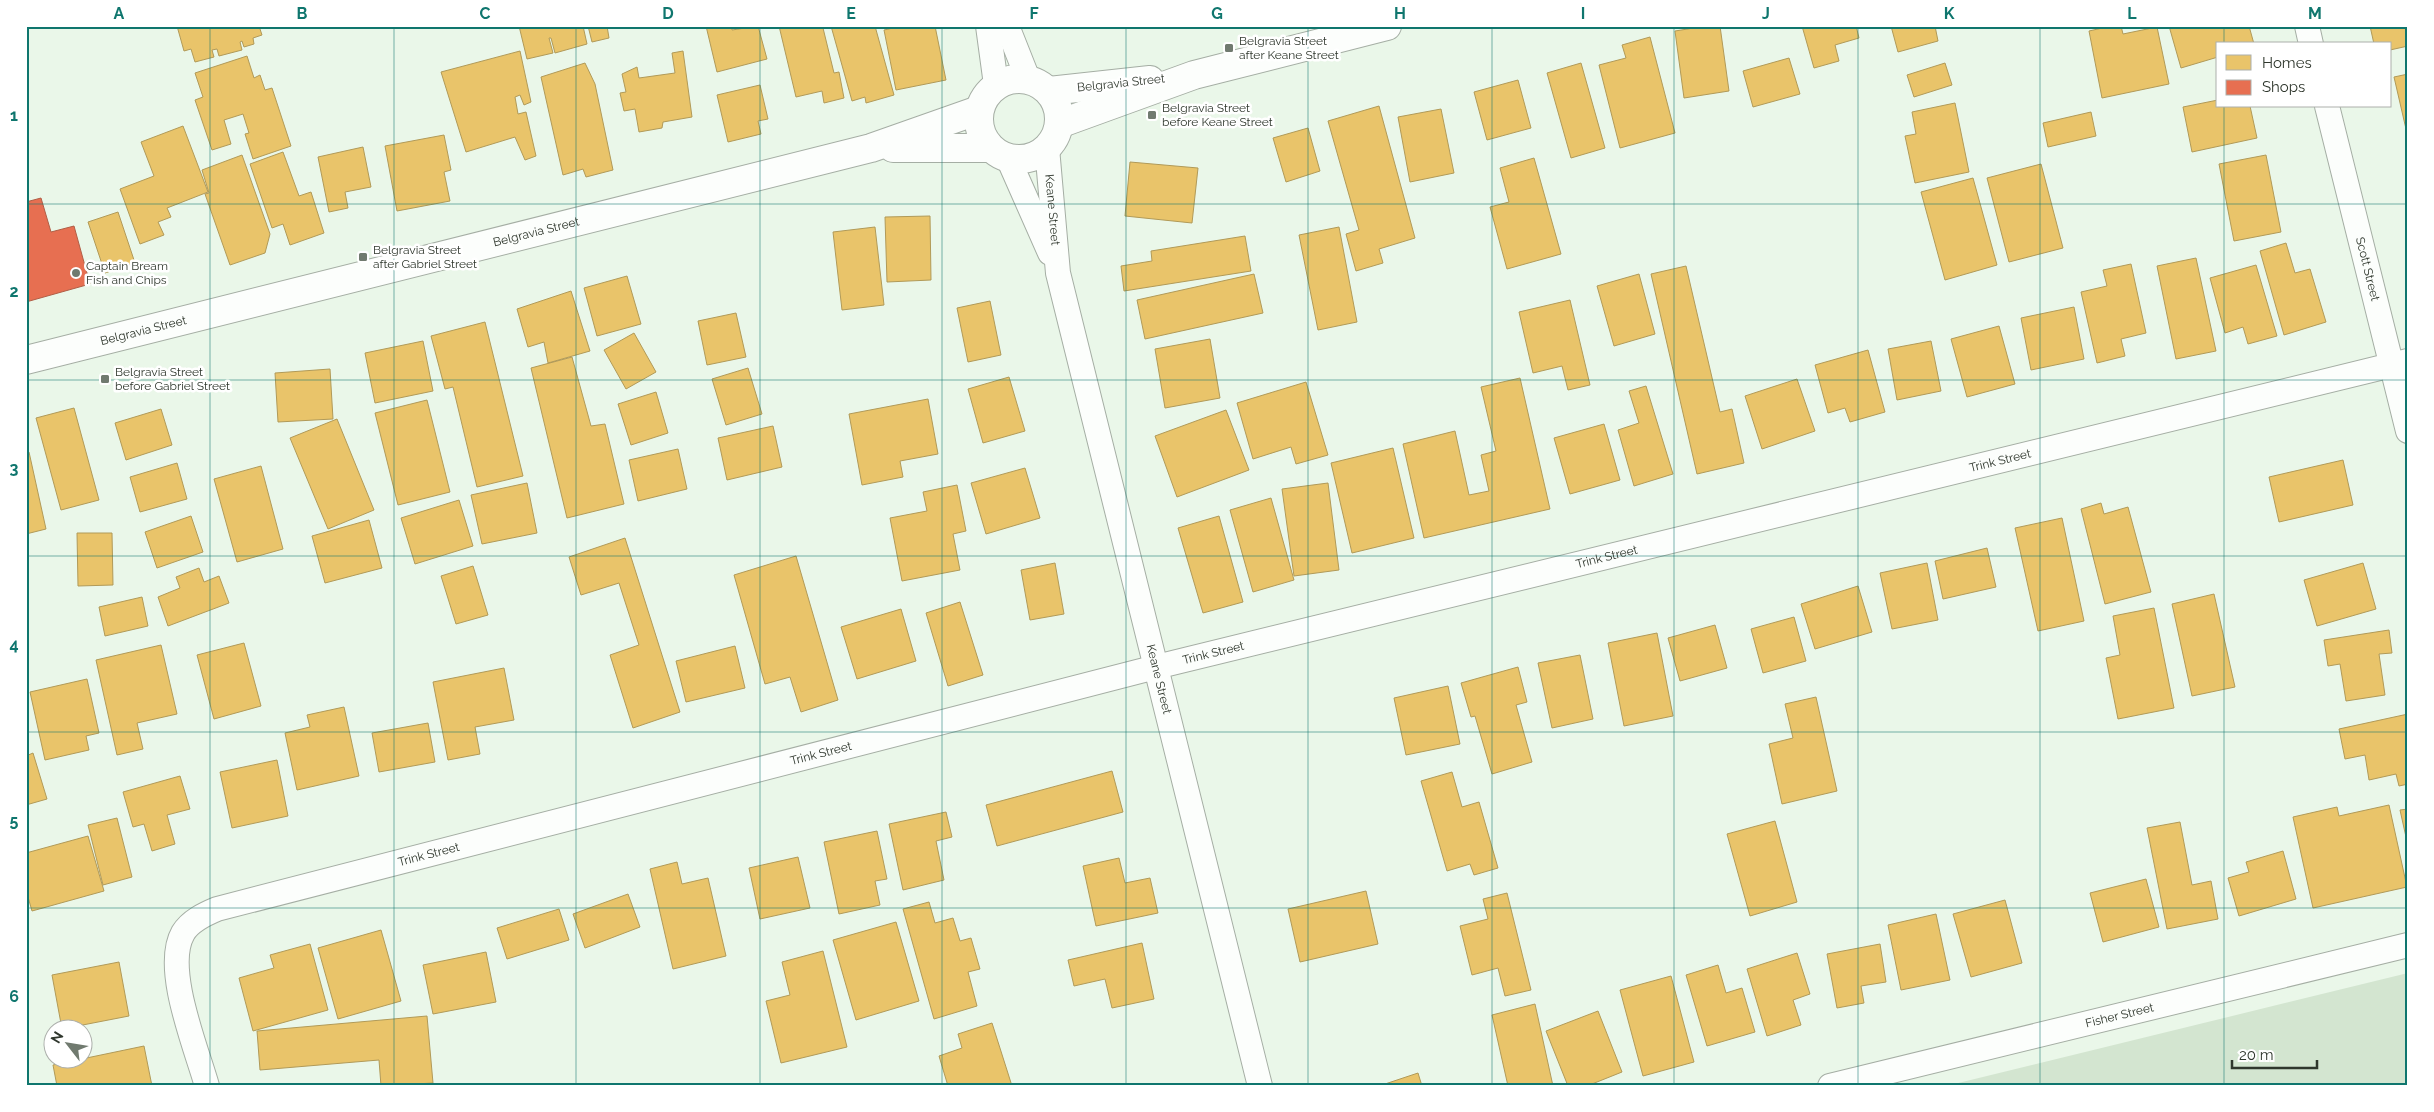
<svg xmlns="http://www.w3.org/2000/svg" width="2434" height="1112" viewBox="0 0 2434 1112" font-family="Raleway,sans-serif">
<rect width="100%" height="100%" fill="#eaf7e9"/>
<!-- green -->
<path fill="#d3e5d0" d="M2408 973V1086H1946Z"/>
<!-- homes -->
<path fill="#e9c46a" stroke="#b19a58" d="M177 26H259L262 35 253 38 254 44 244 47 242 41 240 42 242 50 219 56 217 49 212 50 214 57 195 62 191 49 184 51Z
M519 26H583L587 44 555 53 551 38H549L553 53 527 59Z
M588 26H607L609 38 592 42Z
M706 26H732V30L758 26 767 59 717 72Z
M779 26 823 28 834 73 839 72 844 98 824 103 822 91 796 97Z
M831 26H875L894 95 866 103 865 97 852 101Z
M902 26H935L946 80 896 90 884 30Z
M1706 26H1720L1729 91 1684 98 1675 31Z
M1802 26H1856L1859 38 1835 45 1839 61 1814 68Z
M1891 26H1935L1938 41 1898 52Z
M2111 26H2121L2123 34 2157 27 2169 84 2102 98 2089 31Z
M2169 26H2249L2254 44H2218V57L2181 68Z
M2370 26H2408V46L2390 50V44H2374Z
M1650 37 1675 133 1620 148 1599 65 1626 58 1622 45Z
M520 51 531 102 524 105 520 95 515 97 518 114 526 112 536 156 525 160 515 137 466 152 441 72Z
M683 51 692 117 663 122 662 128 639 132 635 109 624 111 620 93 626 92 622 74 637 67 639 78 675 73 672 53Z
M247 56 254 78 260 75 265 90 272 88 291 146 253 159 245 134 249 133 243 114 224 120 231 144 212 150 195 100 203 97 195 73Z
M1789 58 1800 94 1753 107 1743 71Z
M585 63 595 84 613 170 586 177 583 169 563 175 541 77Z
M1581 63 1605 148 1571 158 1547 73Z
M1945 63 1952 85 1914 97 1907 75Z
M2408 74V129H2406L2394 77Z
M1518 80 1531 128 1487 140 1474 92Z
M760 85 768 119 758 121 761 134 728 142 717 95Z
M2218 100V106H2250L2257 138 2192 152 2183 107Z
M1955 103 1969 172 1915 183 1905 136 1916 134 1912 112Z
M1379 106 1415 238 1379 249 1383 263 1356 271 1346 234 1359 230 1328 121Z
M1441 109 1454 173 1410 182 1398 117Z
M2091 112 2096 136 2048 147 2043 123Z
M183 126 208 192 167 208 171 217 158 222 164 235 140 244 120 189 154 176 141 142Z
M1308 128 1320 171 1286 182 1273 138Z
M444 135 451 170 444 172 450 201 397 211 385 146Z
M363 147 371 187 345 192 348 208 329 212 318 157Z
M283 152 299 196 311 192 324 233 290 245 283 224 272 228 250 164Z
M242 155 270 234 265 253 230 265 205 194 209 193 202 170Z
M2266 155 2281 232 2234 241 2219 164Z
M1534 158 1561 254 1507 269 1490 207 1509 202 1500 168Z
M1130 162 1198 168 1192 223 1125 216Z
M2041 164 2063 248 2009 262 1987 178Z
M1973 178 1997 265 1945 280 1921 192Z
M118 212 135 263 105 273 88 222Z
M930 216 931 280 887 282 885 217Z
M875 227 884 305 842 310 833 232Z
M1339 227 1357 322 1318 330 1299 235Z
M1245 236 1251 271 1124 291 1121 266 1152 261 1151 251Z
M2286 243 2295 273 2310 269 2326 322 2284 335 2260 251Z
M2196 258 2216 351 2176 359 2157 266Z
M2131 264 2146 333 2121 339 2125 356 2097 363 2081 292 2107 286 2103 270Z
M2256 265 2277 336 2248 344 2243 327 2225 333 2210 278Z
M1686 266 1720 412 1732 409 1744 463 1697 474 1651 274Z
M1254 274 1263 313 1145 339 1137 300Z
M1639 274 1655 334 1614 346 1597 286Z
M627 276 641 324 597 336 584 288Z
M571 291 590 351 548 363 544 342 528 347 517 309Z
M1570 300 1590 385 1568 390 1562 366 1533 373 1519 312Z
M990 301 1001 355 968 362 957 308Z
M2074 307 2084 359 2031 370 2021 318Z
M736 313 746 357 707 365 698 321Z
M485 322 523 476 477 487 453 387 445 389 431 336Z
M1999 326 2015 384 1967 397 1951 339Z
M634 333 656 372 626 389 604 350Z
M1210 339 1220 398 1165 408 1155 349Z
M423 341 433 391 375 403 365 353Z
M1931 341 1941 391 1897 400 1888 349Z
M1868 350 1885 412 1850 422 1845 408 1828 413 1815 365Z
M572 357 591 426 605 424 624 504 567 518 531 368Z
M748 368 762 414 726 425 712 379Z
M330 369 333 419 278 422 275 373Z
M1009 377 1025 431 983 443 968 389Z
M1520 378 1550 509 1424 538 1403 444 1455 431 1469 495 1489 491 1481 455 1496 451 1481 387Z
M1797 379 1815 431 1762 449 1745 396Z
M1306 382 1328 455 1296 464 1291 447 1253 459 1237 403Z
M1646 386 1673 474 1634 486 1618 430 1639 423 1629 391Z
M656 392 668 433 631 445 618 404Z
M928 399 938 454 900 461 903 477 862 485 849 414Z
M427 400 450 492 398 505 375 413Z
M74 408 99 500 61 510 36 418Z
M161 409 172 445 126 460 115 423Z
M1226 410 1249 470 1177 497 1155 436Z
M337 419 374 510 328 529 290 438Z
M1604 424 1620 480 1570 494 1554 438Z
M773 426 782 467 727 480 718 438Z
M1393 448 1414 538 1352 553 1331 463Z
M678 449 687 489 638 501 629 460Z
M29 452 46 529 26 534V453Z
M2343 460 2353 505 2279 522 2269 477Z
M177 463 187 499 140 512 130 477Z
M261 466 283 549 237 562 214 479Z
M1025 468 1040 518 986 534 971 483Z
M527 483 537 533 482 544 471 495Z
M1328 483 1339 570 1294 576 1282 489Z
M957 485 966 531 953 534 960 570 902 581 890 518 927 511 923 492Z
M1271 498 1294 580 1253 592 1230 510Z
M459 500 473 546 415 564 401 518Z
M2101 503 2104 514 2128 507 2151 592 2105 604 2081 509Z
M191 516 203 552 157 568 145 532Z
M1219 516 1243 602 1203 613 1178 528Z
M2062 518 2084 621 2038 631 2015 528Z
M369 520 382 568 325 583 312 536Z
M77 533H112L113 585 78 586Z
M625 538 680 712 633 728 610 655 639 645 619 583 581 595 569 557Z
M1987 548 1996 587 1943 599 1935 561Z
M796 556 838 700 801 712 790 677 765 684 734 575Z
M1055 563 1064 614 1030 620 1021 570Z
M1927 563 1938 620 1892 629 1880 573Z
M2363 563 2376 609 2317 626 2304 580Z
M473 566 488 615 456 624 441 576Z
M199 568 204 582 219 576 229 603 168 626 158 597 180 588 176 577Z
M1858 586 1872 632 1815 649 1801 604Z
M2214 594 2235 687 2192 696 2172 604Z
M142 597 148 626 105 636 99 607Z
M960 602 983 675 948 686 926 613Z
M2154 608 2174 708 2118 719 2106 658 2120 655 2113 616Z
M901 609 916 661 857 679 841 627Z
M1794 617 1806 661 1763 673 1751 629Z
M1715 625 1727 668 1680 681 1668 638Z
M2389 630 2392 653 2379 654 2385 695 2346 701 2340 664 2328 666 2324 640Z
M1657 633 1673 716 1624 726 1608 643Z
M244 643 261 706 214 719 197 655Z
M161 645 177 714 137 723 143 749 117 755 96 660Z
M735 646 745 688 686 702 676 661Z
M1580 655 1593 719 1552 728 1538 663Z
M1518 667 1527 702 1516 705 1532 762 1492 774 1475 716 1471 717 1461 683Z
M504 668 514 720 475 727 480 754 448 760 433 682Z
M87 679 99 733 86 736 89 750 45 760 30 692Z
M1448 686 1460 744 1406 755 1394 698Z
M1816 697 1837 791 1782 804 1769 744 1793 738 1785 704Z
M344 707 359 776 297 790 285 733 310 727 307 715Z
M2408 714V784L2399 786 2396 774 2369 780 2365 755 2345 759 2339 729Z
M428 723 435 762 379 772 372 733Z
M33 753 47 799 26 805V756Z
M277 760 288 816 232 828 220 772Z
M1112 771 1123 812 997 846 986 805Z
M1452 772 1462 807 1479 802 1498 868 1474 875 1470 864 1447 871 1421 781Z
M180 776 190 809 167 815 175 844 152 851 144 824 133 827 123 792Z
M2389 805 2407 887 2313 908 2293 817 2337 807 2339 816Z
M2408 809V846L2400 810Z
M946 812 952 837 936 841 944 880 903 890 889 824Z
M117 818 132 877 103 885 88 825Z
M1775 821 1797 902 1750 916 1727 834Z
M2180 822 2192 885 2211 881 2218 919 2167 929 2147 828Z
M877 831 887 879 875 881 880 905 839 914 824 842Z
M88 836 104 891 32 911 26 890V853Z
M2283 851 2296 899 2239 916 2228 878 2249 872 2246 862Z
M798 857 810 908 760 919 749 868Z
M1119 858 1125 883 1150 878 1158 913 1096 926 1083 866Z
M677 862 682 884 708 878 726 956 673 969 650 869Z
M2146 879 2159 927 2103 942 2090 893Z
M1366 891 1378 944 1300 962 1288 909Z
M1507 893 1531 990 1505 996 1498 968 1472 975 1460 926 1488 919 1483 899Z
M628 894 640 927 585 948 573 914Z
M2005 900 2022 963 1971 977 1953 914Z
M929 902 935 923 953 918 960 941 971 938 980 969 968 972 977 1006 934 1019 903 909Z
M559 909 569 940 507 959 497 928Z
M1936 914 1950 980 1901 990 1888 925Z
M896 922 919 1001 856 1020 833 940Z
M381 930 401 1001 338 1019 318 948Z
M1142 943 1154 999 1112 1008 1105 979 1074 986 1068 960Z
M310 944 328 1010 253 1031 239 978 274 968 270 955Z
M1880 944 1886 982 1861 986 1864 1003 1837 1008 1827 954Z
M823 951 847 1047 781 1063 766 1001 790 995 782 962Z
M486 952 496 1002 433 1014 423 965Z
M1797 953 1810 994 1793 1000 1801 1025 1767 1036 1747 969Z
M119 962 129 1016 62 1029 52 975Z
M1718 965 1726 993 1742 988 1755 1032 1707 1046 1686 975Z
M1671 976 1694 1062 1643 1076 1620 990Z
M1535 1004 1553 1086H1508L1492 1015Z
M1598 1011 1622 1072 1587 1086H1568L1546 1031Z
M427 1016 433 1083 381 1086 379 1060 260 1070 257 1031Z
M992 1023 1012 1086H948L939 1056 962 1048 958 1034Z
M144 1046 152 1086H57L53 1065Z
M1418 1073 1422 1086H1379Z"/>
<!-- shops -->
<path fill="#e76f51" stroke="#b05e46" d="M41 198 51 232 74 226 90 284 26 302V202Z"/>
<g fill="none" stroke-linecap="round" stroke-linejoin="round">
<defs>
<g id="minor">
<path d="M988 26 996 85"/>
<path d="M1007 26 1028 79"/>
<path d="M2307 26 2311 44"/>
<path id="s1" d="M2327 106 2408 431"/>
<path id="s2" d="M1047 148 1058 273 1260 1086"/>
<path d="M1008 158 1050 253"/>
<path id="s3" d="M207 1086C196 1047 163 968 183 933 190 921 205 914 217 909L1156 667 2408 361"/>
<path id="s4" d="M1830 1086 2408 945"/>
</g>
<g id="tertiary">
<circle cx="1019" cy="119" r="40"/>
<path d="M1049 91 1150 80"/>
<path d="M1059 124 1194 75 1387 26"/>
<path d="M893 148H990"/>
<path id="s5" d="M26 360 871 148 979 110"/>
</g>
</defs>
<!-- minor casing -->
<use href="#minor" stroke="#a5aea4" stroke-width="26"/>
<!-- tertiary casing -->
<use href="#tertiary" stroke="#a5aea4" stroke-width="30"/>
<!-- minor -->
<use href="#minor" stroke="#fcfefc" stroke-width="24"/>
<!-- tertiary -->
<use href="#tertiary" stroke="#fcfefc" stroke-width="28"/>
</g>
<!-- grid -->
<path fill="none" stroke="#0f766e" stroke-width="1" stroke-opacity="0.55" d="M210 26V1086M394 26V1086M576 26V1086M760 26V1086M942 26V1086M1126 26V1086M1308 26V1086M1492 26V1086M1674 26V1086M1858 26V1086M2040 26V1086M2224 26V44M2224 106V1086M26 204H2408M26 380H2408M26 556H2408M26 732H2408M26 908H2408"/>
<!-- markers -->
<g fill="#707a6f" stroke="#fff" stroke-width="2">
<rect x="1224" y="43" width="10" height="10" rx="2.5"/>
<rect x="1147" y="110" width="10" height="10" rx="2.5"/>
<rect x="358" y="252" width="10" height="10" rx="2.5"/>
<circle cx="76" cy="273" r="5"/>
<rect x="100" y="374" width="10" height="10" rx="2.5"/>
</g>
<g text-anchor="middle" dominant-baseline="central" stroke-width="5" stroke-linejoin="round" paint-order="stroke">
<!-- poi labels -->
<g font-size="12" fill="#2f372d" stroke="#fff" text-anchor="start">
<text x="1239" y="41">Belgravia Street<tspan x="1239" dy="14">after Keane Street</tspan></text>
<text x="1162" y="108">Belgravia Street<tspan x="1162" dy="14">before Keane Street</tspan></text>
<text x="373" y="250">Belgravia Street<tspan x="373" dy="14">after Gabriel Street</tspan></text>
<text x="86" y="266">Captain Bream<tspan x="86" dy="14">Fish and Chips</tspan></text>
<text x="115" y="372">Belgravia Street<tspan x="115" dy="14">before Gabriel Street</tspan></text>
</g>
<!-- street labels -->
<g font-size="12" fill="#2f372d" stroke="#fff">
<text transform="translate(1121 83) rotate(-6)">Belgravia Street</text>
<text stroke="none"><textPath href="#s2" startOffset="62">Keane Street</textPath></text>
<text stroke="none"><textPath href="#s5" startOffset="526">Belgravia Street</textPath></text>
<text stroke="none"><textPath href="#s1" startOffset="168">Scott Street</textPath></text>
<text stroke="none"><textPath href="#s5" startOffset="121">Belgravia Street</textPath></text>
<text stroke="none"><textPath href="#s3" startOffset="2039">Trink Street</textPath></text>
<text stroke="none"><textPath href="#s3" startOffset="1634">Trink Street</textPath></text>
<text stroke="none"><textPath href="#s3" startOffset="1229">Trink Street</textPath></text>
<text stroke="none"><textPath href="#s2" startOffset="544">Keane Street</textPath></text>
<text stroke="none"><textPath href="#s3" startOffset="824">Trink Street</textPath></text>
<text stroke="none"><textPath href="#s3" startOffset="419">Trink Street</textPath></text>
<text stroke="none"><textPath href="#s4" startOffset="298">Fisher Street</textPath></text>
</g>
</g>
<!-- border -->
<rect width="2434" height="1112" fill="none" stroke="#ffffff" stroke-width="55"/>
<!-- legend -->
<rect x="2216" y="42" width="175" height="65" fill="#ffffff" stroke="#acafab"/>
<rect x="2226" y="55" width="25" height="15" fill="#e9c46a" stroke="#acafab"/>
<text x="2262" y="68" font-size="15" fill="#2f372d">Homes</text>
<rect x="2226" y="80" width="25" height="15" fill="#e76f51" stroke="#acafab"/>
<text x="2262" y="92" font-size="15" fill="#2f372d">Shops</text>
<!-- north arrow -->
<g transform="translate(68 1044) rotate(301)"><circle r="24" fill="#ffffff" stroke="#acafab"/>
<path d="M0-4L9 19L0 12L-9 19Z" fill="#707a6f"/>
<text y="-8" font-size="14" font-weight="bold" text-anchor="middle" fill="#2f372d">N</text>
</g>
<!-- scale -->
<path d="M2232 1060v8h85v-8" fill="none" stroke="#2f372d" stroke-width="2.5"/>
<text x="2239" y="1060" font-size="15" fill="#2f372d" stroke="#ffffff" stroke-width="4" paint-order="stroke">20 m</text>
<rect x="28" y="28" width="2378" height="1056" fill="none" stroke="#0f766e" stroke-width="2"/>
<g font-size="16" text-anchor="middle" font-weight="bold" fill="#0f766e">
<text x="119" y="19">A</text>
<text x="302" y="19">B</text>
<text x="485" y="19">C</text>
<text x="668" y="19">D</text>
<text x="851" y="19">E</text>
<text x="1034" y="19">F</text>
<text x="1217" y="19">G</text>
<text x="1400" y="19">H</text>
<text x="1583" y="19">I</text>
<text x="1766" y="19">J</text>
<text x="1949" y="19">K</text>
<text x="2132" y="19">L</text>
<text x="2315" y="19">M</text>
<text x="14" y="121">1</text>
<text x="14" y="297">2</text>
<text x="14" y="474">3</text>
<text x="14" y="650">4</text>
<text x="14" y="826">5</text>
<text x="14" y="1002">6</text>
</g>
</svg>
